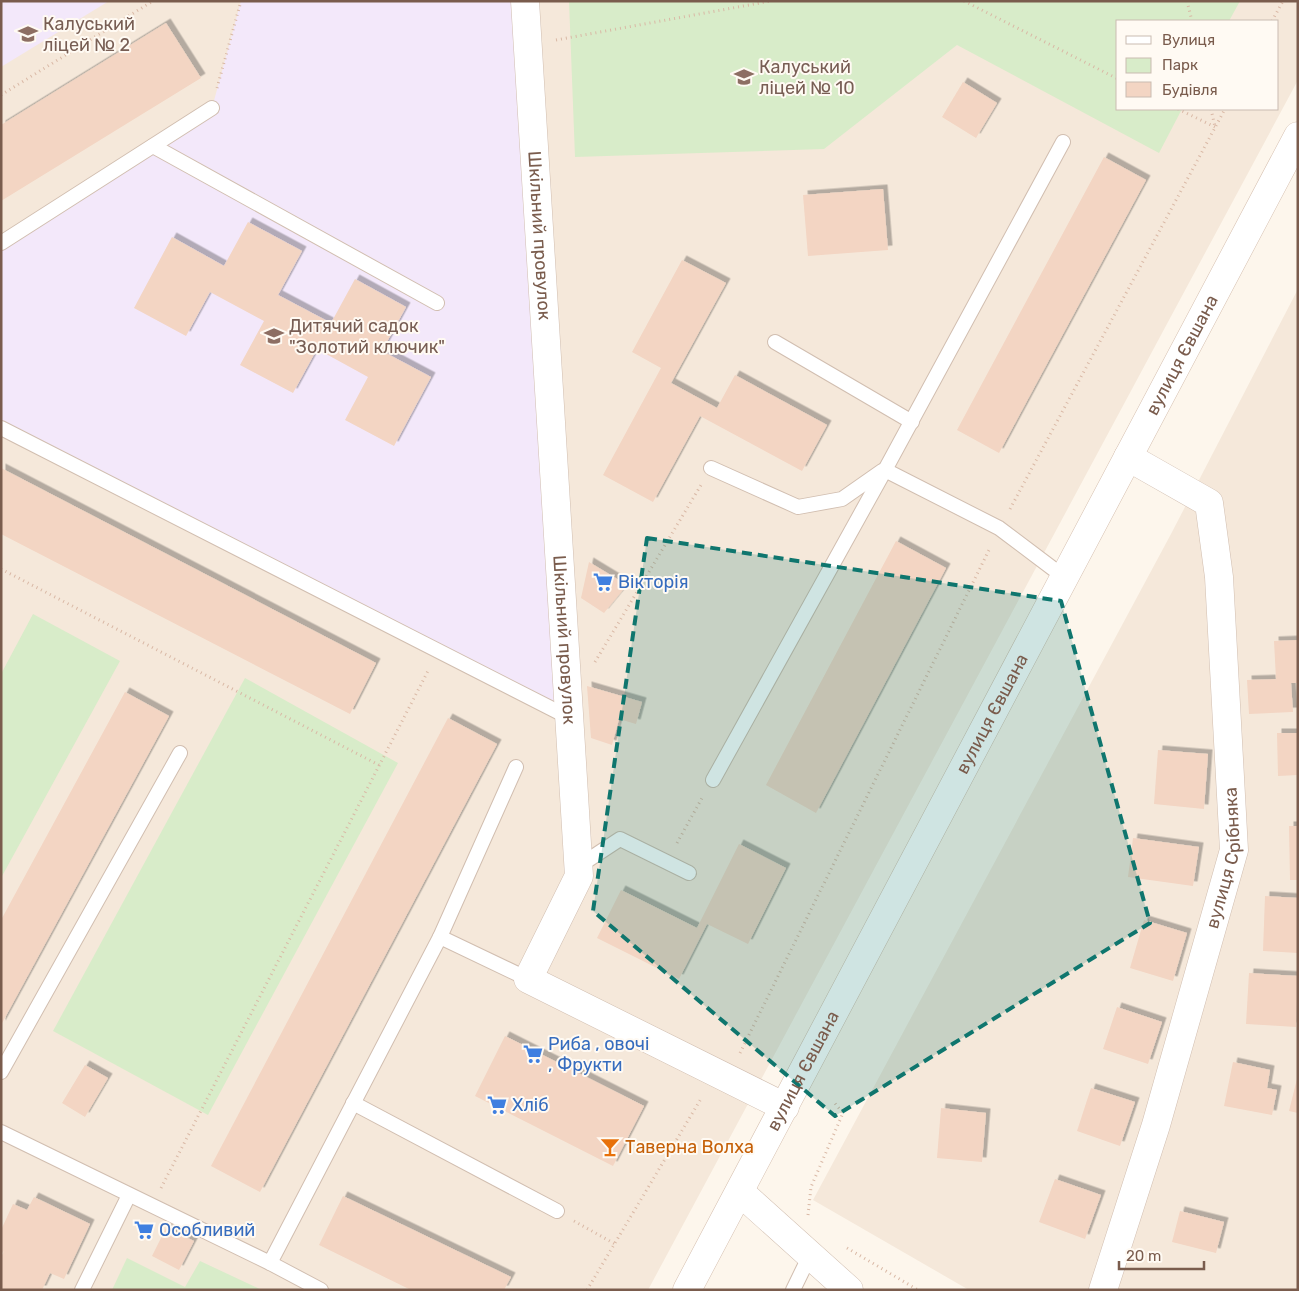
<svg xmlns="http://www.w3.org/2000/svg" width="1299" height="1291" viewBox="0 0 1299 1291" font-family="Rubik,sans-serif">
<defs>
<filter id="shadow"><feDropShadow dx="4.5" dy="-4.5" stdDeviation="0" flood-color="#0004"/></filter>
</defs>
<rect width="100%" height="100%" fill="#fdf6ec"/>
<g fill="#f5e8da" fill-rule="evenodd">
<path d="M1,1H1298V80L648,1290H1ZM1118,21H1278V109H1118Z"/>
<path d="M1298,289V1290H969L813,1200L1171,534Z"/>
</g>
<g fill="#f3e8fa">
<path d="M1,1H109L1,67Z"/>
<path d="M241,1H525L570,718L1,426V246L212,108Z"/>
</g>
<g fill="#d8ecc9">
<path d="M569,1H1240L1229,21H1118V109H1182L1159,153L957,45L824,149L575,157Z"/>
<path d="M33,614L120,661L1,878V674Z"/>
<path d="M245,678L398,763L208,1115L53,1031Z"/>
<path d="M127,1258L185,1287L200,1261L262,1290H112Z"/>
</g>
<g fill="#f3d5c3" filter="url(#shadow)">
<path d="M166,23L201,78L1,201V125Z"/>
<path d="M963,82L997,103L976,138L942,117Z"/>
<path d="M1104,157L1146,180L999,453L957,430Z"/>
<path d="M883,189L888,250L808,256L803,195Z"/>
<path d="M248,222L302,251L278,295L331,323L355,279L406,307L382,351L431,377L394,446L345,420L368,377L317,349L293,393L240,365L264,321L210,292L186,336L134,308L172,237L224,266Z"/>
<path d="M682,260L726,283L671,383L717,408L735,375L827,425L802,471L700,416L653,502L603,475L661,368L632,352Z"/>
<path d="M1,468L376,663L350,714L1,534Z"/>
<path d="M896,541L946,568L816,813L766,785Z"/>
<path d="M589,562L627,585L604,613L581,598Z"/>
<path d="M1298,640V683H1291L1293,712L1249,714L1247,680L1276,679L1274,641Z"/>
<path d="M587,686L642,702L636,724L619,719L612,745L591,738Z"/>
<path d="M125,692L169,716L1,1025V920Z"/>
<path d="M448,718L497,744L260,1192L211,1166Z"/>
<path d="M1277,733H1298V775L1278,776Z"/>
<path d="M1158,750L1208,754L1204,809L1154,804Z"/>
<path d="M1289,826H1298V880H1290Z"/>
<path d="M1133,838L1199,847L1193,886L1128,877Z"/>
<path d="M739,844L786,868L748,944L707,924L679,979L597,938L621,890L697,928Z"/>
<path d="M1265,896L1298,898V953L1263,951Z"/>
<path d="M1144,920L1187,933L1173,981L1130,968Z"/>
<path d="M1249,973L1298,976L1296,1027L1246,1024Z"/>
<path d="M1117,1007L1162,1022L1148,1064L1103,1049Z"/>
<path d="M505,1036L644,1106L613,1166L475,1096Z"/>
<path d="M1233,1062L1270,1070L1267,1088L1277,1090L1272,1115L1224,1106Z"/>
<path d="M85,1065L108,1078L85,1117L62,1103Z"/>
<path d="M1297,1079H1298V1113L1289,1111Z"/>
<path d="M1091,1088L1135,1102L1120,1146L1077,1131Z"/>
<path d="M941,1108L986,1113L982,1162L937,1158Z"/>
<path d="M1055,1179L1101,1195L1085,1239L1039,1222Z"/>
<path d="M343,1196L511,1277L504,1290H411L319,1245Z"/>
<path d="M34,1197L90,1224L64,1279L50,1273L42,1290H1V1257L4,1251L1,1254V1230L13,1204L27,1210Z"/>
<path d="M1180,1211L1224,1222L1216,1253L1172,1242Z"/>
<path d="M166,1228L194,1241L179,1270L152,1256Z"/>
</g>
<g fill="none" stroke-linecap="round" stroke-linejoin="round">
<defs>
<g id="service">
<path d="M1063,142L885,470L999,528L1064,577"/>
<path d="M153,146L437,303"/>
<path d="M1,243L212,108"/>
<path d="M775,342L912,422"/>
<path d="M1,428L570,718"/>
<path d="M711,468L798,507L842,499L882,471"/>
<path d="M713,780L885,470"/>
<path d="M579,866L620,839L689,873"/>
<path d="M440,937L516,767"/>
<path d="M1,1072L180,753"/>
<path d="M353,1103L557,1211"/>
<path d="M1,1132L270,1263L440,937L528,979"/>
<path d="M270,1263L321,1290"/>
<path d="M82,1290L129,1195"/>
<path d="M793,1290L811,1253"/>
</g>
<g id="minor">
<path id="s1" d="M525,1L579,876L528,979L785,1107"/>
<path d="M740,1192L849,1290"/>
<path id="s2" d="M1103,1290L1156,1125L1234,850L1219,577L1209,503L1128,457"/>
</g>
<g id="secondary">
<path id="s3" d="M687,1290L1298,136"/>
</g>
</defs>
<use href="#service" stroke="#d1beb0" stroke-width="16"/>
<use href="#minor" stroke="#d1beb0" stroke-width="29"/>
<use href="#secondary" stroke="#d6c0b0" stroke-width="29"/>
<g stroke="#d9b8a5" stroke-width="3" stroke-dasharray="1 4" stroke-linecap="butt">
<path d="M964,1L1118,79"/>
<path d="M1187,1L1192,21"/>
<path d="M1272,21L1283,1"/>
<path d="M556,40L771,1"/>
<path d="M217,88L241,1"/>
<path d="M1,95L153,1"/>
<path d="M1178,109L1215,127"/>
<path d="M1211,109L1215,127"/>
<path d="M1010,509L1225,109"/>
<path d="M1,569L379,765"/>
<path d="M595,662L701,485"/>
<path d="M677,843L702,798"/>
<path d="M740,1053L990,548"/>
<path d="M161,1188L429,669"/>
<path d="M808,1215L811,1187L843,1113L833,1101"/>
<path d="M574,1221L615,1244"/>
<path d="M847,1248L918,1290"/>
<path d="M587,1290L702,1097"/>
</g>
<use href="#service" stroke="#fff" stroke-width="14"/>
<use href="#minor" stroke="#fff" stroke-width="28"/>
<use href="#secondary" stroke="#fff" stroke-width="28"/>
</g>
<path fill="#0f766e" fill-opacity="0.2" stroke="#0f766e" stroke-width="4" stroke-dasharray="10 6" stroke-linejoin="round" d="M647,538L1061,601L1150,923L835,1116L593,911Z"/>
<defs>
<symbol id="school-bare" viewBox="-9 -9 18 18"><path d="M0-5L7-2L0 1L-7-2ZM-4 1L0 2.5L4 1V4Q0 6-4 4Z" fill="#8d6e63" stroke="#fffaf3" stroke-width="2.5" paint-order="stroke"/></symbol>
<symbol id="supermarket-bare" viewBox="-9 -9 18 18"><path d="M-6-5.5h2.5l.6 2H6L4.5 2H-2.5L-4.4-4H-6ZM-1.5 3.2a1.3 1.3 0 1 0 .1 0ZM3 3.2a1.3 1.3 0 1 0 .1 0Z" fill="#3f7fe0" stroke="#fffaf3" stroke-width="2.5" paint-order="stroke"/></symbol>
<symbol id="bar-bare" viewBox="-9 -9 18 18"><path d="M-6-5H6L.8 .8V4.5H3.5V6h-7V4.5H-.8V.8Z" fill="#e8710a" stroke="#fffaf3" stroke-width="2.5" paint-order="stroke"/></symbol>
</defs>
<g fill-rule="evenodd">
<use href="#school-bare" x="14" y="20" width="28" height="28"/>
<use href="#school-bare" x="730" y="63" width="28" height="28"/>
<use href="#school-bare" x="260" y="322" width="28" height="28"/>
<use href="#supermarket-bare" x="589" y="568" width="28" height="28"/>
<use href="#supermarket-bare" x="519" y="1040" width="28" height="28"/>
<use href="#supermarket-bare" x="483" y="1091" width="28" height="28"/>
<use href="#bar-bare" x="596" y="1133" width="28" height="28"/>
<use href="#supermarket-bare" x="130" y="1216" width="28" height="28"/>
</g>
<g text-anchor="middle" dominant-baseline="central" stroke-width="4" stroke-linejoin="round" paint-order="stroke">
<g font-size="18" fill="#785e54" stroke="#fffaf3" text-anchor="start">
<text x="43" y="24">Калуський<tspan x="43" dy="21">ліцей № 2</tspan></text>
<text x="759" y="67">Калуський<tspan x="759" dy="21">ліцей № 10</tspan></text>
<text x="289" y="326">Дитячий садок<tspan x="289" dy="21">"Золотий ключик"</tspan></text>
</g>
<g font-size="18" fill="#7a5c4d" stroke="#fffaf3">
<text stroke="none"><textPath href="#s1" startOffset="235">Шкільний провулок</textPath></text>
<text stroke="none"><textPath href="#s3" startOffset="1058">вулиця Євшана</textPath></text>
<text stroke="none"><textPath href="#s1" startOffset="640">Шкільний провулок</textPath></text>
<text stroke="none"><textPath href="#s3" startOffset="652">вулиця Євшана</textPath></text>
<text stroke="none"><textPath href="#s2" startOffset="450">вулиця Срібняка</textPath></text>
<text stroke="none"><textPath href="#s3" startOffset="248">вулиця Євшана</textPath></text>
</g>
<g font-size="18" fill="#366cbe" stroke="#fffaf3" text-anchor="start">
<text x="618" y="582">Вікторія</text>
<text x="548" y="1044">Риба , овочі<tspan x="548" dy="21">, Фрукти</tspan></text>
<text x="512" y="1105">Хліб</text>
<text x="159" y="1230">Особливий</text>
</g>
<g font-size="18" fill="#c56008" stroke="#fffaf3" text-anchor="start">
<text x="625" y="1147">Таверна Волха</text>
</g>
</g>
<rect width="1299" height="1291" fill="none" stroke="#7a5c4d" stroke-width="5"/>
<rect x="1116" y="20" width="162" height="90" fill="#fffaf3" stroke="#cabbb1"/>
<rect x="1126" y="36" width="25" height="8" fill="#ffffff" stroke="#cabbb1"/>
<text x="1162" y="45" font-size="15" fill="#7a5c4d">Вулиця</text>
<rect x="1126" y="58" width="25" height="15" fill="#d8ecc9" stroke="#cabbb1"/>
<text x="1162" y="70" font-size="15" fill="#7a5c4d">Парк</text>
<rect x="1126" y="82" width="25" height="15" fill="#f3d5c3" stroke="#cabbb1"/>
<text x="1162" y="95" font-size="15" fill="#7a5c4d">Будівля</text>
<path d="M1119 1261v8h85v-8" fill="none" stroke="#7a5c4d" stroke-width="2.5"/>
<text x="1126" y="1261" font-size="15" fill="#7a5c4d" stroke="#fffaf3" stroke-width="4" paint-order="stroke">20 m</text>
</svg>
